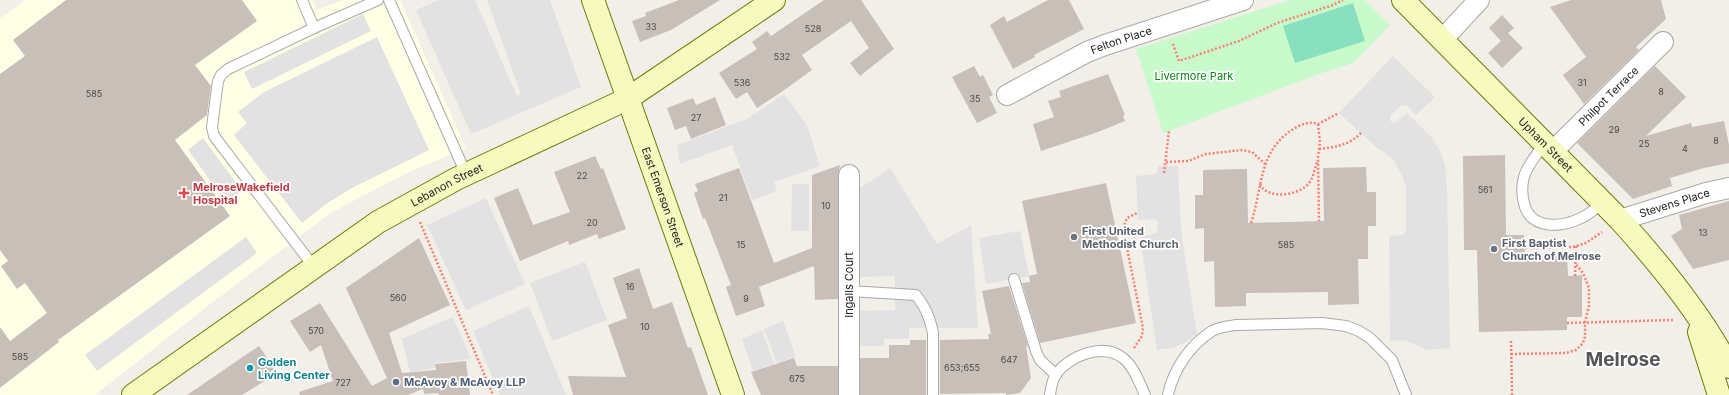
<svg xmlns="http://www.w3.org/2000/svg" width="1729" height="395" viewBox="0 0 1729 395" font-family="Inter,sans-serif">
<rect width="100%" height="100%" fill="#f2efe9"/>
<path fill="#ffffe5" d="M26,0H312L317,10L343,0H400L466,148L405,174L332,212L209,305L95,395H0V18Z"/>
<path fill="#c8facc" d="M1290,0H1365L1390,25L1353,63L1319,74L1163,133L1136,49Z"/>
<path fill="#88e0be" d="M1353,3L1365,41L1295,63L1283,26Z"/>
<g fill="#e2e2e2">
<path d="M439,0H475L517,96L521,94L487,0H550L581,87L471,134L416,10Z"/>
<path d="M363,14L371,31L252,89L244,72Z"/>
<path d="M377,37L429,150L352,188L326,204L302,223L234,135L247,123L238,112L264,92Z"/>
<path d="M1393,56L1435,97L1416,115L1407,106L1402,105L1390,116V119L1392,123H1395L1407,113L1432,138L1440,151L1445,165L1447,188L1450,348L1427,350L1405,340L1390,341L1389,236L1403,235L1406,230V187L1402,175L1392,158L1375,146L1339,113Z"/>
<path d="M784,94L807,125L820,166L774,182L777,191L752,200L732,145L680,164L677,145L747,119Z"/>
<path d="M203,138L242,191L226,202L188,150Z"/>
<path d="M1158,166H1178L1181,230L1197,335L1176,347L1157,350L1140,237L1157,233L1158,222L1154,219L1138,220L1136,176L1156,174L1158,172Z"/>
<path d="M890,168L937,244L971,225L978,328H909V339H884V346H860V311L895,310V276L860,277L859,189Z"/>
<path d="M792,184H809V231H791Z"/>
<path d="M486,198L525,284L466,310L427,225Z"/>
<path d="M1020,231L1029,276L986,284L979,238Z"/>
<path d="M246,237L257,253L97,371L85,355Z"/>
<path d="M585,262L607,320L552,341L530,283Z"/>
<path d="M529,306L549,354L566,395H500L473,331Z"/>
<path d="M453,317L471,359L434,363L435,368L410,372L402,339Z"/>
<path d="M783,321L796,357L777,363L764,329Z"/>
<path d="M762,330L774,364L753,371L742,339Z"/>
</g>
<g fill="#c7bfb8">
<path d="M66,0H242L257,21L195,65L211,86L207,115L175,140L230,216L58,340L59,342L0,388V327L10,341L47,313L25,283L17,289L1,266L8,261L0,250V74L25,56L13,40Z"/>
<path d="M679,0H720L671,30L640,42L632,21L646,16L645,13Z"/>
<path d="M824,0H861L894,49L860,76L850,63L869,48L851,21L802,55L812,70L780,93L757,108L747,92L736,99L719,73L757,49L752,42L767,31L771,36Z"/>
<path d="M1048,0H1069L1084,29L1034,55L1035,57L1013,69L990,25L1004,16L1007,22Z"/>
<path d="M1571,0H1661L1666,19L1636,47L1639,50L1584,104L1563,75L1586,57L1550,7Z"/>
<path d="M1502,15L1514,28L1508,33L1523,48L1502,68L1488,53L1501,41L1489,28Z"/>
<path d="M974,66L980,77L983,75L993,95L989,97L997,113L977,123L952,77Z"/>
<path d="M1655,66L1686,97L1646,136L1691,123L1692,127L1724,121L1729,145V163L1704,168L1670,178L1672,186L1633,199L1577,143Z"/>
<path d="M1108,74L1125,115L1123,116L1125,121L1098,132L1041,151L1033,124L1054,117L1048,101L1061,97L1059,91Z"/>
<path d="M715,97L726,125L691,139L686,126L675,130L667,108L693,98L696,105Z"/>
<path d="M1505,155L1506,235H1524L1525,257L1567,256L1568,276L1582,275V317H1567V330L1479,332L1477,250H1464L1463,156Z"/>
<path d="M595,156L601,169L603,168L626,229L599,239L597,234L569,245L568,241L520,261L494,198L518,188L533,225L570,212L554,172Z"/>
<path d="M840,165L838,175V299L815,300L814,266L759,287L765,306L736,316L726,287L731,285L705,218L703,219L694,193L698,191L695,184L739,168L774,263L812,248V175Z"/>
<path d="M1366,167L1367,192H1376V226H1368V259H1358L1359,304L1328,305V292L1246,293V306L1215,307L1214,261L1204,262V228L1195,229V195H1203V170L1247,169L1248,223L1324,221L1323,168Z"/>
<path d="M1106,183L1136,323L1040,343L1022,283L1030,282L1029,276L1037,274L1022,201Z"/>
<path d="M1729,201V260L1693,269L1671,236L1682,229L1679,215Z"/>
<path d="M419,238L450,305L389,333L402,373L436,370L435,364L466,361L470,395H439L438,393L424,394L423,389L408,395H300L299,392L333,381L321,345L310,352L290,321L320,303L372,386L387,378L346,288Z"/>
<path d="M639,268L653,309L672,302L688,348L691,347L708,395H573L568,376L626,377L608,325L627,318L613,278Z"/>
<path d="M1009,286L1028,346H1026L1031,378L1020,393L1006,395V393L940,394V340L989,339L988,334H991L982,291Z"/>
<path d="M910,340H926V395H860V358H889V345H910Z"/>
<path d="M259,346L270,362L276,374L242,395H187Z"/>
<path d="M794,358L797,366H838V395H761L751,372Z"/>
</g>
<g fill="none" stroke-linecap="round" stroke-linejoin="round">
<defs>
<g id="lane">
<path d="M302,0L314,28"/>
<path d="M389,0L466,174"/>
<path d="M1545,143C1538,153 1527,165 1524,177C1521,187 1522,197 1525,207C1533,230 1563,227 1581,218C1589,215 1596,208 1603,202"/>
<path d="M314,267L214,136L212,127L218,81L221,75L228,69L314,28L378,0"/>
<path d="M1014,279L1036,351L1040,360L1056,375"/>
<path d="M849,291L916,295C925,307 930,317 933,333V395"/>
<path d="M1050,395C1051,388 1052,380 1056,374C1070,356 1102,342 1123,358C1134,367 1139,382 1145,395"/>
<path d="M1168,395C1173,370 1190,345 1212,331C1219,327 1228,326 1236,325L1322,323L1346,326L1359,331L1370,338L1392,360L1406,395"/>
</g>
<g id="street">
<path d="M1443,39L1479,0"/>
<path id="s1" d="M1007,95L1087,52L1105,45L1243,0"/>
<path id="s2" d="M1553,151L1663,42"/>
<path id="s3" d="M1620,220L1706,193L1729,188"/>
<path d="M849,395V175"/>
</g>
<g id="secondary">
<path id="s4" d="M593,0L733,395"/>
<path id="s5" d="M1403,0L1620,220C1661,265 1700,313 1729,367"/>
<path d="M1699,332L1719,395"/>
<path id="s6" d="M133,395L378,222L456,179L627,99L774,0"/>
</g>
</defs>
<use href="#lane" stroke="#a9a9a9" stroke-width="12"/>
<use href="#street" stroke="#a9a9a9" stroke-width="22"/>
<use href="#secondary" stroke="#707d05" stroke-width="24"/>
<g stroke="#fa8072" stroke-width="2.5" stroke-dasharray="2 2" stroke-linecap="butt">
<path d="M1173,44L1179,61L1239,41L1277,23L1333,5L1343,0"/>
<path d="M1318,124L1320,142L1318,157L1319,221"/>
<path d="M1319,149C1336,147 1349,145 1361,133"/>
<path d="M1166,162L1188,161L1206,154L1242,150L1252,152L1265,164"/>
<path d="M1164,173L1169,131"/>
<path d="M1260,184C1267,199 1293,196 1305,187C1313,181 1314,171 1317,162"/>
<path d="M420,222L493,395"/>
<path d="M1251,223C1263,187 1258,150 1295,128C1302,124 1310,121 1318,124L1339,113"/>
<path d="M1525,248L1573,247L1586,243L1602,232"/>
<path d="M1575,276L1576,246"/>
<path d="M1567,323L1673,320"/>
<path d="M1511,341L1512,395"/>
<path d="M1134,348L1142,336L1143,328L1123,228L1127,218L1137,213"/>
<path d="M1511,354L1566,353L1576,350L1583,343L1585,337V322L1589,306V288L1583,273L1575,263"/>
</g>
<use href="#lane" stroke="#fff" stroke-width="10"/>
<use href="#street" stroke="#fff" stroke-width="20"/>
<use href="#secondary" stroke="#f7fabf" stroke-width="22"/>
</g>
<path fill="#e0444e" stroke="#fff" stroke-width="1.5" d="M182 187h4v4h4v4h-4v4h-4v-4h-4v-4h4z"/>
<g fill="#6b7280" stroke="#fff" stroke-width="1.5">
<circle cx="1074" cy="237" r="4"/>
<circle cx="1494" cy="249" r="4"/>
</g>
<circle fill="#0f9aa8" stroke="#fff" stroke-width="1.5" cx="250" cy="368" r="4"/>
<circle fill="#5c6f8a" stroke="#fff" stroke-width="1.5" cx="396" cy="382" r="4"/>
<g text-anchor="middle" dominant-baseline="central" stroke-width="3.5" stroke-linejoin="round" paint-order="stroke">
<g font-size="9" fill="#4b4948">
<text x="651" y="26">33</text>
<text x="813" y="28">528</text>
<text x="782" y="56">532</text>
<text x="742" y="82">536</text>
<text x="1582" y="82">31</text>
<text x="1661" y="91">8</text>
<text x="94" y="93">585</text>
<text x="975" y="98">35</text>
<text x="696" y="117">27</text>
<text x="1614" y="129">29</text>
<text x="1716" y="140">8</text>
<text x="1644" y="143">25</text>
<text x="1685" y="148">4</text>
<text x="582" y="175">22</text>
<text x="1485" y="189">561</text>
<text x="723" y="197">21</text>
<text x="826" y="205">10</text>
<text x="592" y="222">20</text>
<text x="1703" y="232">13</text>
<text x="741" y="244">15</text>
<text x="1286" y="244">585</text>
<text x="630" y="286">16</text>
<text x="398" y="297">560</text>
<text x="746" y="298">9</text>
<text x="645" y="326">10</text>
<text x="316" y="330">570</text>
<text x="20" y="356">585</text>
<text x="1009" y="359">647</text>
<text x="962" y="367">653;655</text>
<text x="797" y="378">675</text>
<text x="343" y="382">727</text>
</g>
<g font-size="11" fill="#222" stroke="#fff">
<text stroke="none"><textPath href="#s1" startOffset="127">Felton Place</textPath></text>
<text stroke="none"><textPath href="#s2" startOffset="78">Philpot Terrace</textPath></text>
<text stroke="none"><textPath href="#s5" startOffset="203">Upham Street</textPath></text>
<text stroke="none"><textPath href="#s6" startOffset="378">Lebanon Street</textPath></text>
<text stroke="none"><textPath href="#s4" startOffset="209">East Emerson Street</textPath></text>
<text stroke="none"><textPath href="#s3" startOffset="57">Stevens Place</textPath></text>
<text transform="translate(849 285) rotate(-90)">Ingalls Court</text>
</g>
<g font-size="11" fill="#0c8416" stroke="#fff">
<text x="1194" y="76">Livermore Park</text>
</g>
<g font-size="11" font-weight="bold" fill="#be3a42" stroke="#fff" text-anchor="start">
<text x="193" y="187">MelroseWakefield<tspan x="193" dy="13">Hospital</tspan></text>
</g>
<g font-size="11" font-weight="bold" fill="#5b616d" stroke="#fff" text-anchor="start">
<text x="1082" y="231">First United<tspan x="1082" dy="13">Methodist Church</tspan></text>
<text x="1502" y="243">First Baptist<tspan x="1502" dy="13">Church of Melrose</tspan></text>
</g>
<g font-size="11" font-weight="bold" fill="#0d838f" stroke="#fff" text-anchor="start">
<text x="258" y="362">Golden<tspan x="258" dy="13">Living Center</tspan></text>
</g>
<g font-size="11" font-weight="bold" fill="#4e5e75" stroke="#fff" text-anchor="start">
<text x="404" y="382">McAvoy &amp; McAvoy LLP</text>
</g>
<g font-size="19" font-weight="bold" fill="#555" stroke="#fff">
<text x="1623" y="359">Melrose</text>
</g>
</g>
</svg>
